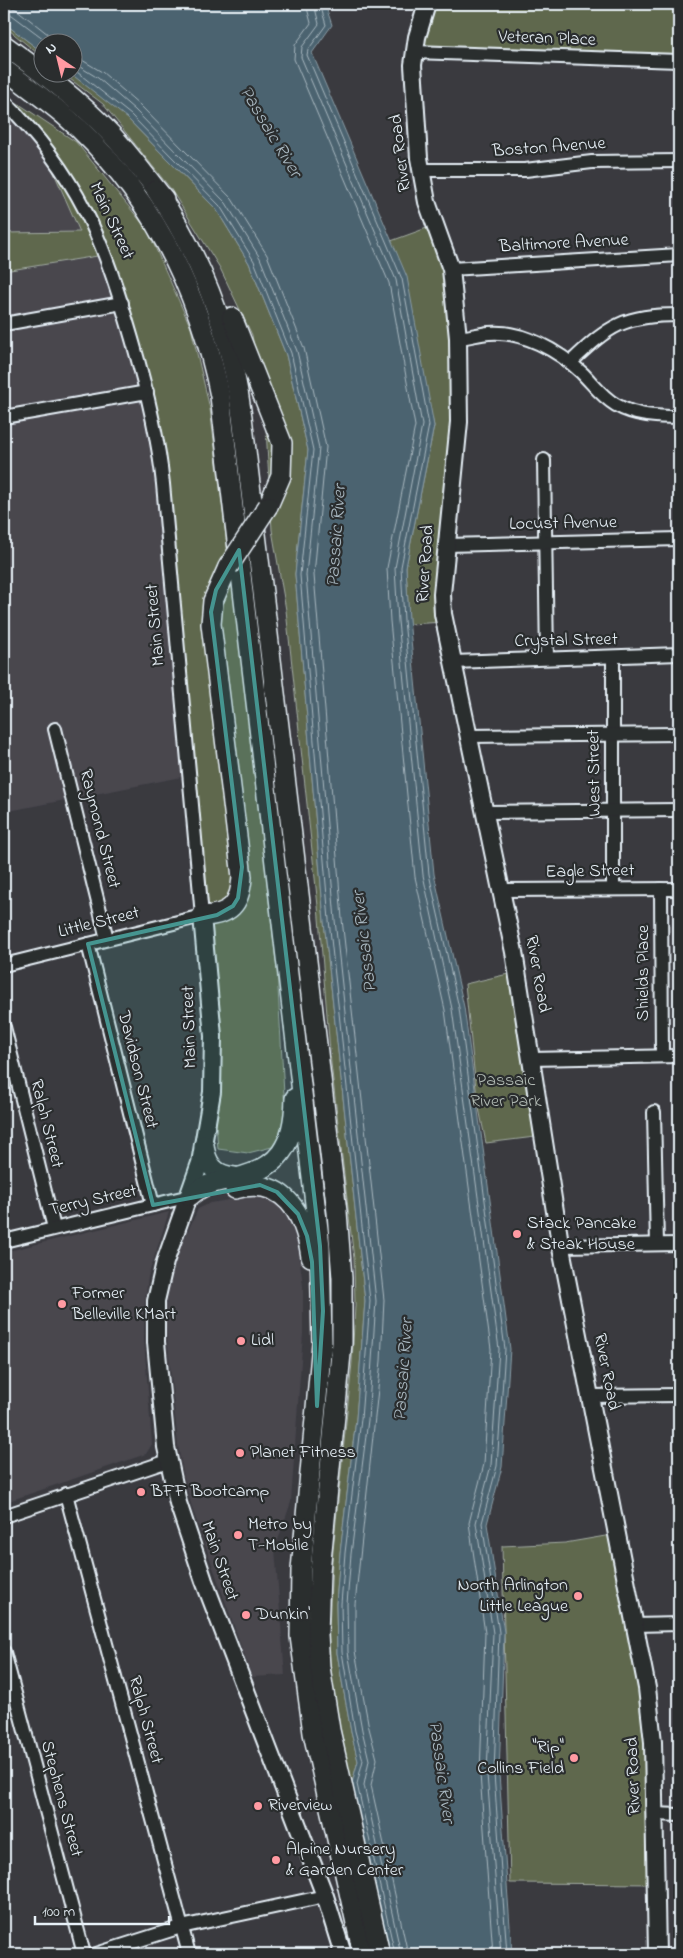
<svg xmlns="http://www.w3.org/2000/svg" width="683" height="1958" viewBox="0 0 683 1958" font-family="'Indie Flower',sans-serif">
<rect width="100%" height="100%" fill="#3a3a3f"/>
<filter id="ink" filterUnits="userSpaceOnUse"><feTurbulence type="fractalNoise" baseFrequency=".02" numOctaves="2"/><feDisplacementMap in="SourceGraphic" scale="10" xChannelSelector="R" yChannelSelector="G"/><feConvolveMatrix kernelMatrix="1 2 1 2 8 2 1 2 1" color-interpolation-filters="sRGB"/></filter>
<g filter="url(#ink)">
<g fill="#48464e">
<path d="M4,93L7,96L4,99L47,157L80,232L4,233Z"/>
<path d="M111,254L163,442L192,775L4,812V271Z"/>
<path d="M254,1196L272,1199L285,1210L292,1223L298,1245L303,1286V1334L291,1502L275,1549L285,1675L252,1677L192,1508L184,1478L178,1446L165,1318L167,1292L176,1257L198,1209L210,1203Z"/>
<path d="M169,1212L148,1277L145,1303L144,1338L152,1444L146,1454L6,1502L4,1491V1252Z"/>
</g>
<g fill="#5e674e" stroke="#a3aca3">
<path d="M500,4H679V55L424,46L436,5L499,6Z"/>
<path d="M4,23L42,52V57L4,26Z"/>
<path d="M62,73H70L91,87L127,118L216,209L249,263L286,355L308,450L295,574L324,921L365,1301L356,1419L340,1553L336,1604L337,1653L351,1732L358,1761L352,1783L344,1758L328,1652L332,1561L352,1363L355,1305L354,1259L331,1063L318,906L286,610L272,530L265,412L252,335L220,268L170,188L103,104Z"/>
<path d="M7,96L76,142L147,229L191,328L210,409L246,696L277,971L286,1129L284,1127L272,1147L248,1153L218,1149L163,442L110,254L4,271V233L80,232L47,157L4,99Z"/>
<path d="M435,225L458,339L445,622L409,624L406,567L434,426L391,241Z"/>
<path d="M517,972L543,1136L486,1143L477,1098L465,984Z"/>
<path d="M617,1534L647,1688L656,1884L510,1883L502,1546L565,1543Z"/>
</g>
<path fill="#4b636f" stroke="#8a9ca6" d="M4,4H325L332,25L312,53L407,277L434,426L406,567L409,619L434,874L464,1007L510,1349L502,1467L487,1524L504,1632L499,1774L512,1954H390L352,1783L358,1761L351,1732L337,1653L336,1604L340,1553L356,1419L365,1301L324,921L295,574L308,450L286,355L249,263L216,209L127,118L70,73L72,72V42H42V52L4,23Z"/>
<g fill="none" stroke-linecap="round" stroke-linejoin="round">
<g stroke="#a9b8c1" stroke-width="1">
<path d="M306,4L311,23L295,45L294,59L389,283L415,426L387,568L390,621L415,877L445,1010L491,1349L484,1464L469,1523L485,1633L480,1774L493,1954"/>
<path d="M314,4L319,24L302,47L301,57L396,280L422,425L395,568L398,621L423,875L452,1009L499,1349L491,1465L476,1523L493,1633L487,1774L501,1954"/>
<path d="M320,4L326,25L308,50L307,55L402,279L429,425L401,567L404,620L429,874L459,1008L505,1349L497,1466L482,1523L499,1632L494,1774L507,1954"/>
<path d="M4,6L16,9L58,42"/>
<path d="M4,13L12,15L48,42"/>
<path d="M72,54L102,72L140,105L232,199L267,255L304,348L326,447L314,575L342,919L384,1300L381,1361L355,1604V1651L369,1728L377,1759L371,1785L408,1954"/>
<path d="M72,62L98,78L135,110L226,203L260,258L297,351L319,448L306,575L335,920L376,1301L368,1420L351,1554L347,1604L348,1652L362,1730L369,1760L364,1785L401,1954"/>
<path d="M72,68L131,115L220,206L254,261L291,353L313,450L300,575L329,920L370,1301L361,1419L345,1553L341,1604L342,1652L355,1731L363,1760L357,1784L395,1954"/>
</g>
<defs>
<g id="minor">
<path d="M414,52L679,61"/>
<path d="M4,101C79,176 103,239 132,339C146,387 158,434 163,484L202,916L4,965"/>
<path d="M422,170H525L592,162L679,161"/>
<path d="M451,269L679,255"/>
<path d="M4,324L122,303"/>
<path d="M458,338C468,337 479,334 489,333C522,330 559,351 582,373C593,384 602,397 616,405C635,416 658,417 679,417"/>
<path d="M571,362C610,325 624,315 679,315"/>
<path d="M4,417L147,392"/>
<path d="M544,460L547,658"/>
<path d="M447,545L679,539"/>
<path d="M613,658V888"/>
<path d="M453,662L679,654"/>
<path d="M55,729L107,939"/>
<path d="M467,736L679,734"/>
<path d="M484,812L679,810"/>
<path d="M661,889L662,1056"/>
<path d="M501,890L679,889"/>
<path d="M88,944L153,1205"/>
<path d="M4,1027L54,1228"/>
<path d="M531,1059L679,1056"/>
<path d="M654,1112L657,1244"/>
<path d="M4,1241L190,1196"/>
<path d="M561,1246L679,1244"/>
<path d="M590,1396L679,1395"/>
<path d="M66,1494L189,1954"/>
<path d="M4,1516L168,1461"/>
<path d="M635,1625L679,1624"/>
<path d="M4,1652L84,1954"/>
<path d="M655,1814L679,1815"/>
<path d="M96,1954L181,1927L325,1896"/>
</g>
<g id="major">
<path d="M427,4L417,37L413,65L419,158L427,202L451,269L458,338L459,422L442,594L443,614L514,952L560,1243L647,1688L653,1742L657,1954"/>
<path d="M202,916L213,1036L212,1092L200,1163L165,1262L156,1301V1342L166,1447L178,1503L204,1581L325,1896L343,1954"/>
</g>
<g id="highway">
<path d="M4,45C41,72 78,99 110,133C130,154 146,177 164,199"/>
<path d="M4,69C24,84 45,99 64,115C148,188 199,288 220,396L320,1246L322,1343L301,1570L300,1636L313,1733L363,1954"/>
<path d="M156,190C203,260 231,334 242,417L337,1212L342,1278V1343L320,1571L318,1635L320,1667L330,1730L380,1954"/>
<path d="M232,317L282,443L281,476L268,506"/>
<path d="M202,916C230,915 240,905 242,877L211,624L213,601L228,567"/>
<path d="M204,1145C206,1164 215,1176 235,1177"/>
<path d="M235,1189C284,1175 305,1215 311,1257"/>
<path d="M190,1196C202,1185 216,1182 232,1179C279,1169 294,1147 295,1098"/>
</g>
</defs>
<use href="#minor" stroke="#e8f1f8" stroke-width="16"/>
<use href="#major" stroke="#e8f1f8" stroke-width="20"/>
<use href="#highway" stroke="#e8f1f8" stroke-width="22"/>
<use href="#minor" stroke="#2a2d2e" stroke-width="12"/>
<use href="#major" stroke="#2a2d2e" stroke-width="16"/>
<use href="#highway" stroke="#2a2d2e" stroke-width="19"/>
<defs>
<path id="highway-bridge" d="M228,567L268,506"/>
</defs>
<use href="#highway-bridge" stroke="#e8f1f8" stroke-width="22" stroke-linecap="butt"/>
<use href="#highway-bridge" stroke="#2a2d2e" stroke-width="19"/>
</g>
</g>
<path fill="#459590" fill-opacity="0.2" stroke="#459590" stroke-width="4" stroke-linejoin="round" d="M239,550L320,1246L323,1311L317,1406L312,1262L307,1236L298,1214L277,1192L260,1185L153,1205L88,944L217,915L233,906L238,898L242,867L211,612L216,590Z"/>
<g fill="#ff9aa2" stroke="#2a2d2e" stroke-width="2">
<circle cx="517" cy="1234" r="5"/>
<circle cx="62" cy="1304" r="5"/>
<circle cx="241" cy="1341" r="5"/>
<circle cx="240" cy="1453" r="5"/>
<circle cx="141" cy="1492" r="5"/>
<circle cx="238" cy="1535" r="5"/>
<circle cx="578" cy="1596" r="5"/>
<circle cx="246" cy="1615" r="5"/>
<circle cx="574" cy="1758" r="5"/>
<circle cx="258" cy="1806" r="5"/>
<circle cx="276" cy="1860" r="5"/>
</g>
<g text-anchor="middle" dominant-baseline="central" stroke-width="4.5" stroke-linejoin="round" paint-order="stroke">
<g font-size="18" fill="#e8f1f8" stroke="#2a2d2e">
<text transform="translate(547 39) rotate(2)">Veteran Place</text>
<text transform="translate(549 148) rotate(-4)">Boston Avenue</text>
<text transform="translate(401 153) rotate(-97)">River Road</text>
<text transform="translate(111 221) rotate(65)">Main Street</text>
<text transform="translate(564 244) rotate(-3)">Baltimore Avenue</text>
<text transform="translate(563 524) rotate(-1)">Locust Avenue</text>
<text transform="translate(426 564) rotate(-86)">River Road</text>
<text transform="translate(156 625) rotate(-95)">Main Street</text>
<text transform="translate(566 641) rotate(-1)">Crystal Street</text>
<text transform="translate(595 773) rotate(-91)">West Street</text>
<text transform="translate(99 829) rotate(76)">Raymond Street</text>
<text transform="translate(590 872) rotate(-1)">Eagle Street</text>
<text transform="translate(99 923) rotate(-14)">Little Street</text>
<text transform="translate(644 973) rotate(-90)">Shields Place</text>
<text transform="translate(537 974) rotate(80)">River Road</text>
<text transform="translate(190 1027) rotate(-92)">Main Street</text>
<text transform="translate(137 1070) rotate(76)">Davidson Street</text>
<text transform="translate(46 1124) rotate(76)">Ralph Street</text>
<text transform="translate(93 1201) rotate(-13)">Terry Street</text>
<text transform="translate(606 1372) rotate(79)">River Road</text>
<text transform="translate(219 1561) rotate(71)">Main Street</text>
<text transform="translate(145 1720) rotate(75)">Ralph Street</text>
<text transform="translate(634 1776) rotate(-92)">River Road</text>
<text transform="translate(61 1799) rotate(75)">Stephens Street</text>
</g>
<g font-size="18" fill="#b1bab4" stroke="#2a2d2e">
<text x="506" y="1081">Passaic<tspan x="506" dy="21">River Park</tspan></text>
</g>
<g font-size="18" fill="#e8f1f8" stroke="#2a2d2e" text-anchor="start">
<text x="527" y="1224">Stack Pancake<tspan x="527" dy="21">&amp; Steak House</tspan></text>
<text x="72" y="1294">Former<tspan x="72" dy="21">Belleville KMart</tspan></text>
<text x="251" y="1341">Lidl</text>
<text x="250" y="1453">Planet Fitness</text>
<text x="151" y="1492">BFF Bootcamp</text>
<text x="248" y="1525">Metro by<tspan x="248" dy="21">T-Mobile</tspan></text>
<text x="568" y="1586" text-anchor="end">North Arlington<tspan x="568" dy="21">Little League</tspan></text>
<text x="256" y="1615">Dunkin'</text>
<text x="564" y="1748" text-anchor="end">"Rip"<tspan x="564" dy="21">Collins Field</tspan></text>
<text x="268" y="1806">Riverview</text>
<text x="286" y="1850">Alpine Nursery<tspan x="286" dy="21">&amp; Garden Center</tspan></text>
</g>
<g font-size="19" font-style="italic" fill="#a9b8c1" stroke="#2a2d2e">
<text transform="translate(270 132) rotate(59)">Passaic River</text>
<text transform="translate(337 536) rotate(-86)">Passaic River</text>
<text transform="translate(365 942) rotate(-97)">Passaic River</text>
<text transform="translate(404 1370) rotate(-86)">Passaic River</text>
<text transform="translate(441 1772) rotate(82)">Passaic River</text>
</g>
</g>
<rect width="683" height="1958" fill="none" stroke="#2a2d2e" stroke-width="20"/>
<rect x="10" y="10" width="663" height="1938" fill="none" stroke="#e8f1f8" stroke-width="2" filter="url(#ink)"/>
<g transform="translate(58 58) rotate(325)"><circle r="24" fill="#2a2d2e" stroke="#767b7f"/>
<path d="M0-4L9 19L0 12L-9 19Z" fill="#ff9aa2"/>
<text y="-8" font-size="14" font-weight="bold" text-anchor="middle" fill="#e8f1f8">N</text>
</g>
<path d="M35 1916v8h134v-8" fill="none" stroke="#e8f1f8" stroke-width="2.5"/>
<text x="42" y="1916" font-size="15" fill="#e8f1f8" stroke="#2a2d2e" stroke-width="4" paint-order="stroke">100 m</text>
</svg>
